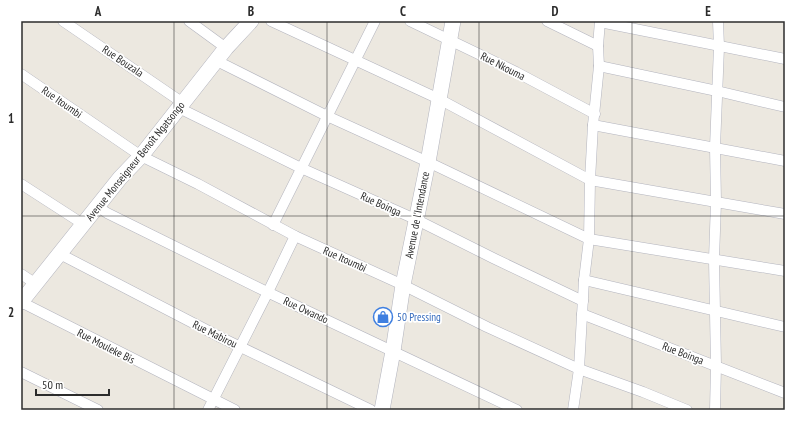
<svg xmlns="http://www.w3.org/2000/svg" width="806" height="431" viewBox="0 0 806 431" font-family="'PT Sans Narrow',sans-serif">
<rect width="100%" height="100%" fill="#ece8e0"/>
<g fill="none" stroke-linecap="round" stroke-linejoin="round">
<defs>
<g id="street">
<path d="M63,21L183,103"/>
<path d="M189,21L226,48"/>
<path d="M271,21L439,99L590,180L785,214"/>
<path d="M410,21L516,72L595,114"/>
<path d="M547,21L598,46"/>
<path d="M600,22L785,59"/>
<path d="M217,61L327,116L428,162L589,239L785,271"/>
<path d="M599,66L717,91L785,107"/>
<path d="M21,74L141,156L198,184L295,236L403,285L487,327L579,369L643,392L687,410"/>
<path d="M179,108L301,168L415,219L493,258L583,301"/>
<path d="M593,125L785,161"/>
<path d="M21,184L83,224"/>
<path d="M97,206L107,213L265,291L517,410"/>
<path d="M273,225L375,21"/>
<path d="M60,254L222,338L371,410"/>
<path d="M21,274L36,284"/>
<path d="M584,280L785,327"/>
<path d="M21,302L235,410"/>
<path d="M582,314L785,393"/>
<path d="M21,372L98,410"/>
<path d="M208,410L268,292L295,236"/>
<path d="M573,410L579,369L584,280L589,239L590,180L593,125L599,66L598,46L600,21"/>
<path d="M715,410L716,366L714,259L716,202L715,147L719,47L718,21"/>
</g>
<g id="secondary">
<path d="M21,302L120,178L141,156L226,48L251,21"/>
<path d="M382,410L393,351L403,285L428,162L453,21"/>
</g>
</defs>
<use href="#street" stroke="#b3b4be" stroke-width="11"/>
<use href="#secondary" stroke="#b3b4be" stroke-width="16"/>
<use href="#street" stroke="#fff" stroke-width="10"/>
<use href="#secondary" stroke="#fff" stroke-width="15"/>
</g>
<path fill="none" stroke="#2c2c2c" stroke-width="1" stroke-opacity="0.55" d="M174,21V410M327,21V410M479,21V410M632,21V410M21,216H785"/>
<defs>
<symbol id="shop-ring" viewBox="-11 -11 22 22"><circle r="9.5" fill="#fff" stroke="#3f7fe0" stroke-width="1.5"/><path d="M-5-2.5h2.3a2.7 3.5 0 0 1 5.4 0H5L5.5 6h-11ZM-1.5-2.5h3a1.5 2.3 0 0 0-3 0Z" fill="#3f7fe0"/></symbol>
</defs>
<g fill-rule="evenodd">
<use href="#shop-ring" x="372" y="306" width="22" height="22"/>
</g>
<g text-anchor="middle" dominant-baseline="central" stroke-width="3.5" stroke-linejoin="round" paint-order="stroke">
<g font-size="11" fill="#2c2c2c" stroke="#fff">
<text transform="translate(123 61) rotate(34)">Rue Bouzala</text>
<text transform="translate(503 66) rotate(27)">Rue Nkouma</text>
<text transform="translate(62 102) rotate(35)">Rue Itoumbi</text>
<text transform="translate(135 161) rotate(-51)">Avenue Monseigneur Benoît Ngatsongo</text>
<text transform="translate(381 204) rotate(24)">Rue Boinga</text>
<text transform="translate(417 215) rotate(-79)">Avenue de l'Intendance</text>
<text transform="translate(345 259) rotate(24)">Rue Itoumbi</text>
<text transform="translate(306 310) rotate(25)">Rue Owando</text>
<text transform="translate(215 334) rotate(26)">Rue Mabirou</text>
<text transform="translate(106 346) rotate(27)">Rue Mouleke Bis</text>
<text transform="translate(683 353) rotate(21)">Rue Boinga</text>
</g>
<g font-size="11" fill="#366cbe" stroke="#fff" text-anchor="start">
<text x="397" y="317">50 Pressing</text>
</g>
</g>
<rect width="806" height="431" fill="none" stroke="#ffffff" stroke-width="44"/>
<path d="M36 389v6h73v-6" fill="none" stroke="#2c2c2c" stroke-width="2"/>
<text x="42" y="389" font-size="12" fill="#2c2c2c" stroke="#ffffff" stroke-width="3" paint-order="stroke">50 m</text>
<rect x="22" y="22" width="762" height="387" fill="none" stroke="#2c2c2c" stroke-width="1.5"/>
<g font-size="13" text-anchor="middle" font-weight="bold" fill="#2c2c2c">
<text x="98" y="16">A</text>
<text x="251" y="16">B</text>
<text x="403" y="16">C</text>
<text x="555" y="16">D</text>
<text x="708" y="16">E</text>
<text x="11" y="123">1</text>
<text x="11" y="317">2</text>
</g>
</svg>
